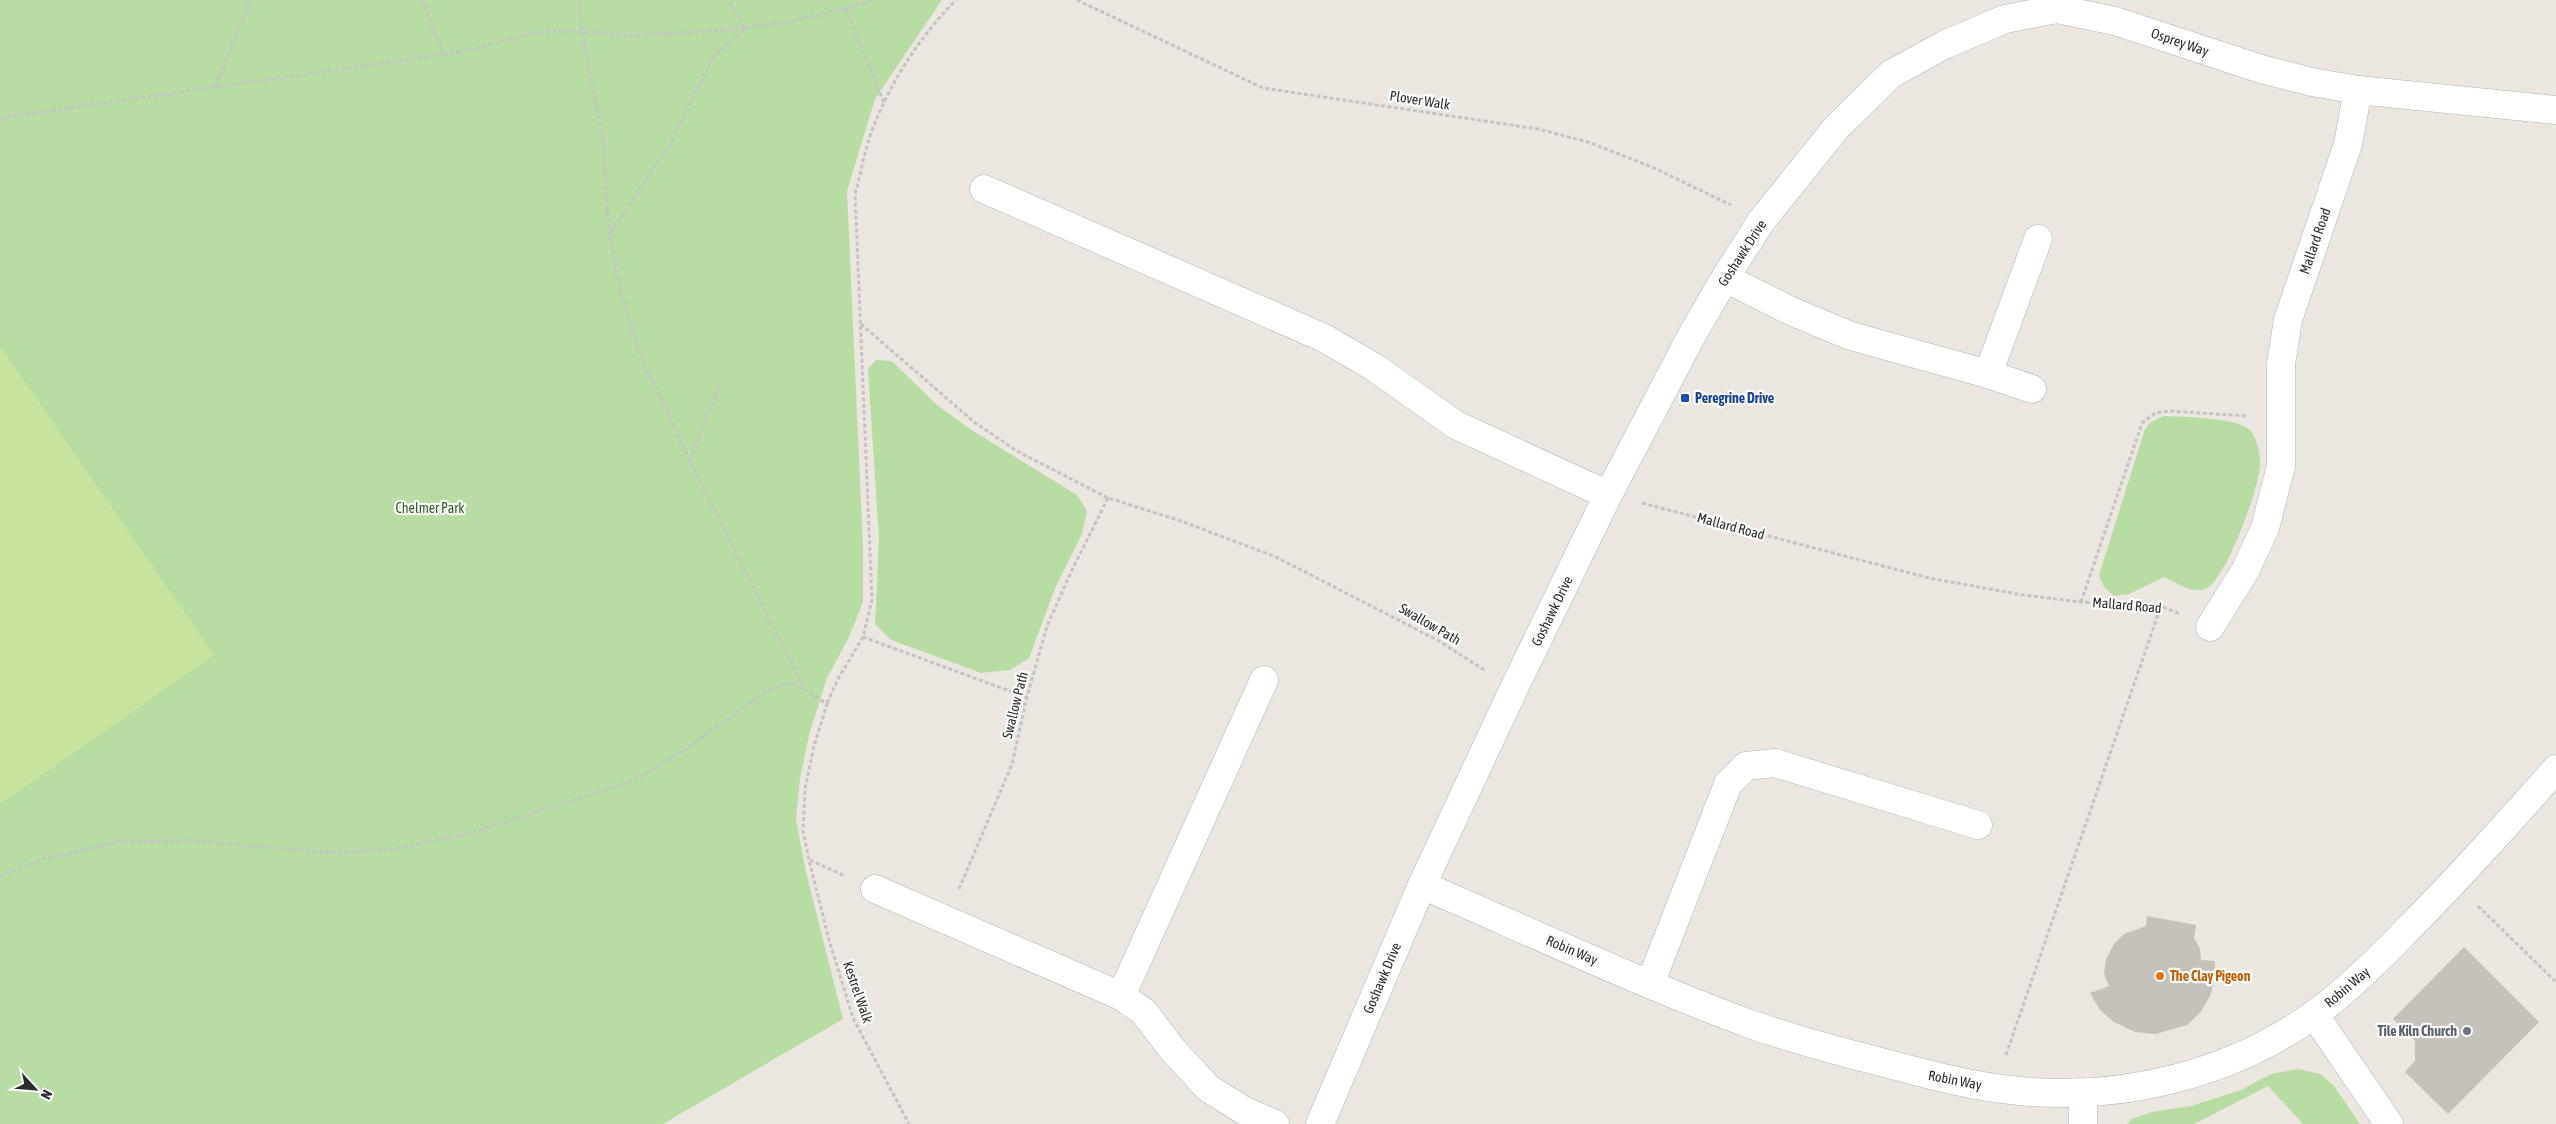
<svg xmlns="http://www.w3.org/2000/svg" width="2556" height="1124" viewBox="0 0 2556 1124" font-family="'Asap Condensed',sans-serif">
<rect width="100%" height="100%" fill="#ece6e0"/>
<g fill="#b8dda2">
<path d="M0,0H942L875,99L847,191L863,546V602L849,637L827,678L809,735L800,779L796,819L806,872L843,1019L663,1124H0Z"/>
<path d="M876,360L892,361L937,405L973,431L1077,495L1087,511L1082,534L1056,586L1029,658L1010,670L981,673L946,660L891,640L875,624L879,540L868,369Z"/>
<path d="M2163,416C2181,417 2240,417 2251,431C2257,440 2260,453 2260,464C2260,486 2227,577 2207,588C2193,595 2177,583 2164,577L2129,594L2114,596L2104,587L2099,575L2145,429L2151,422Z"/>
<path d="M2298,1069L2320,1074L2334,1086L2360,1124H2303L2268,1086L2194,1124H2127L2131,1119L2152,1112L2191,1106L2241,1090L2271,1074Z"/>
</g>
<path fill="#c8e39e" d="M0,346L214,655L0,804Z"/>
<g fill="#c5c1bb">
<path d="M2147,916L2196,925L2194,938L2200,949L2201,960L2215,961V977L2210,996L2200,1013L2187,1025L2156,1034L2135,1032L2114,1022L2100,1010L2090,993L2109,986L2104,974L2106,959L2114,944L2124,934L2146,926Z"/>
<path d="M2464,947L2539,1022L2448,1114L2405,1072L2415,1061V1041L2393,1019Z"/>
</g>
<g fill="none" stroke-linecap="round" stroke-linejoin="round">
<defs>
<g id="minor">
<path d="M984,189L1324,338L1374,367L1456,425L1608,495"/>
<path d="M1725,278L1793,312L1851,336L1988,374L2032,389"/>
<path d="M1988,374L2038,239"/>
<path d="M2210,627L2245,571L2265,528L2281,466V364L2288,320L2348,144L2358,90"/>
<path d="M1422,885C1531,932 1639,983 1750,1024C1793,1039 1837,1051 1881,1062C1926,1074 1973,1087 2020,1091C2123,1101 2231,1074 2315,1014C2348,990 2378,960 2406,931C2458,879 2507,824 2556,769"/>
<path d="M875,889L1121,996L1144,1012L1172,1049L1208,1088L1243,1110L1275,1124"/>
<path d="M1650,984L1728,784L1746,766L1775,763L1978,825"/>
<path d="M1121,996L1264,680"/>
<path d="M2314,1014L2389,1124"/>
<path d="M1320,1124L1422,885L1516,684L1608,495L1692,335L1725,278L1762,220L1837,127L1891,74L1944,45L2005,19L2057,9L2115,21L2261,69L2312,82L2358,90L2556,110"/>
<path d="M2083,1124V1092"/>
</g>
</defs>
<use href="#minor" stroke="#b0b2bb" stroke-width="29"/>
<g stroke="#c4c4c4" stroke-width="3" stroke-dasharray="4 2.5" stroke-linecap="butt">
<path d="M422,0L443,54"/>
<path d="M579,0L582,32L604,145L607,215L617,276L637,348L690,461L803,686"/>
<path d="M1077,0L1263,88L1538,129L1588,142L1652,167L1731,205"/>
<path d="M846,8L884,103"/>
<path d="M215,87L251,0"/>
<path d="M0,118L467,51C499,42 530,31 563,31C588,31 611,36 635,35C715,32 795,27 871,0"/>
<path d="M611,233L671,142L714,56L745,29L729,0"/>
<path d="M861,324L974,422L1017,451L1108,498L1181,521L1276,557L1439,641L1486,671"/>
<path d="M690,460L720,384"/>
<path d="M1642,503L1929,578L2023,595L2081,602L2161,606L2180,614"/>
<path d="M2081,602L2142,423L2155,413L2169,411L2247,416"/>
<path d="M863,637L1026,697"/>
<path d="M827,703L839,677L863,637L872,600L855,194C860,177 863,159 868,142C885,90 918,38 956,0"/>
<path d="M810,860L845,876"/>
<path d="M0,877L37,861L118,842L192,841L337,853L394,849L471,833L635,780L683,751L766,691L793,682L827,704L814,746L805,789L803,831L809,860L829,940L853,1018L909,1124"/>
<path d="M959,889L1012,764L1027,697L1047,626L1072,570L1108,498"/>
<path d="M2478,906L2556,982"/>
<path d="M2006,1055L2161,606"/>
</g>
<use href="#minor" stroke="#fff" stroke-width="28"/>
</g>
<rect fill="#1a4fb4" stroke="#fff" stroke-width="2" x="1680" y="393" width="10" height="10" rx="2.5"/>
<circle fill="#e8710a" stroke="#fff" stroke-width="2" cx="2160" cy="976" r="5"/>
<circle fill="#6b7280" stroke="#fff" stroke-width="2" cx="2467" cy="1031" r="5"/>
<g text-anchor="middle" dominant-baseline="central" stroke-width="4.5" stroke-linejoin="round" paint-order="stroke">
<g font-size="14" fill="#2c2c2c" stroke="#fff">
<text transform="translate(2180 42) rotate(19)">Osprey Way</text>
<text transform="translate(1420 100) rotate(9)">Plover Walk</text>
<text transform="translate(2315 241) rotate(-71)">Mallard Road</text>
<text transform="translate(1742 253) rotate(-57)">Goshawk Drive</text>
<text transform="translate(1731 526) rotate(15)">Mallard Road</text>
<text transform="translate(2127 605) rotate(5)">Mallard Road</text>
<text transform="translate(1552 611) rotate(-64)">Goshawk Drive</text>
<text transform="translate(1430 624) rotate(30)">Swallow Path</text>
<text transform="translate(1015 705) rotate(-76)">Swallow Path</text>
<text transform="translate(1572 950) rotate(23)">Robin Way</text>
<text transform="translate(1382 978) rotate(-67)">Goshawk Drive</text>
<text transform="translate(2347 987) rotate(-40)">Robin Way</text>
<text transform="translate(858 992) rotate(71)">Kestrel Walk</text>
<text transform="translate(1955 1080) rotate(11)">Robin Way</text>
</g>
<g font-size="14" font-weight="bold" fill="#164399" stroke="#fff" text-anchor="start">
<text x="1695" y="398">Peregrine Drive</text>
</g>
<g font-size="14" fill="#316322" stroke="#fff">
<text x="430" y="508">Chelmer Park</text>
</g>
<g font-size="14" font-weight="bold" fill="#c56008" stroke="#fff" text-anchor="start">
<text x="2170" y="976">The Clay Pigeon</text>
</g>
<g font-size="14" font-weight="bold" fill="#5b616d" stroke="#fff" text-anchor="end">
<text x="2457" y="1031">Tile Kiln Church</text>
</g>
</g>
<g transform="translate(35 1089) rotate(116)" stroke="#ffffff" stroke-width="4" paint-order="stroke">
<path d="M0-4L9 19L0 12L-9 19Z" fill="#2c2c2c"/>
<text y="-8" font-size="14" font-weight="bold" text-anchor="middle" fill="#2c2c2c">N</text>
</g>
</svg>
